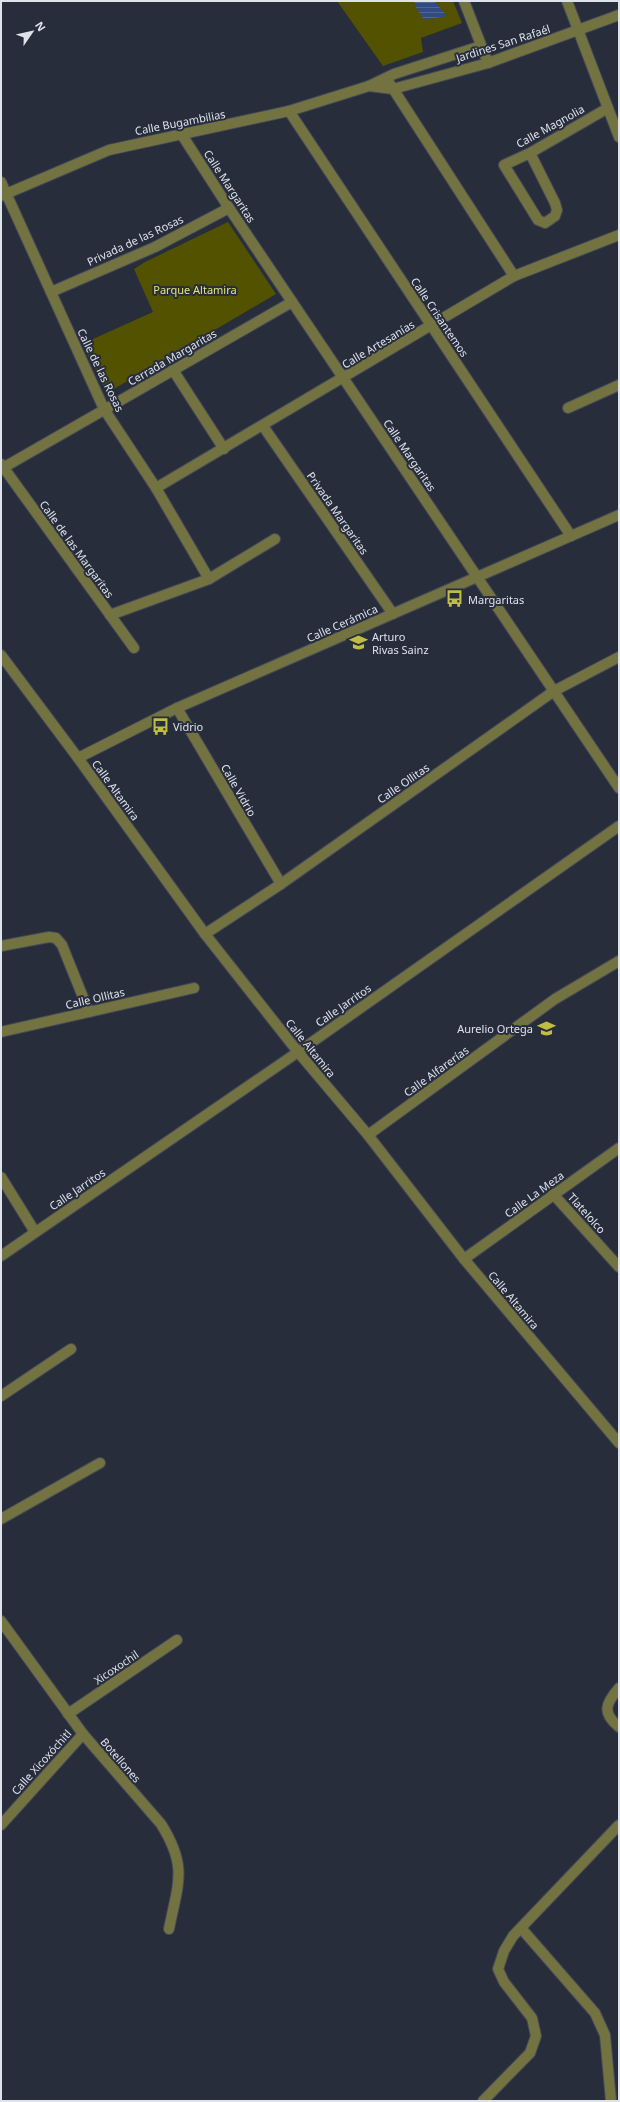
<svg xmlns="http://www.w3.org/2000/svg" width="620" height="2102" viewBox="0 0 620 2102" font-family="'Noto Sans',sans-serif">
<defs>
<pattern id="water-rules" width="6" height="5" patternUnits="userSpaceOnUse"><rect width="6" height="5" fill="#324b80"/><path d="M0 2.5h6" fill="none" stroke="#4f6592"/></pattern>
</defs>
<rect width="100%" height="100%" fill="#272d3b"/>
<g fill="#535200">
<path d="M337,1H453L462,23L421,38L423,52L383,66Z"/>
<path d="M228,222L276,294L107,393L82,344L153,312L134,269L145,262Z"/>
</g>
<path fill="url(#water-rules)" d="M415,1H434L447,16L424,20L414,4Z"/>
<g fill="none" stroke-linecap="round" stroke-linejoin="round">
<defs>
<g id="minor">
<path d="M464,1L488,63"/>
<path d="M567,1L619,137"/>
<path d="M390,84L514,276"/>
<path d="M369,86L393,89L488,63L619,15"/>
<path d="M289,111L571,536"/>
<path d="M182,135L229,208L619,788"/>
<path d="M530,153L555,203L557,210L555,216L545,223L538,220L504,165L530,153L608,108"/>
<path d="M1,182L104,409L156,488L209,579"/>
<path d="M1,196L109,150L289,111L369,86L394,74L481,46"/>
<path d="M51,292L155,247L229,208"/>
<path d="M173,370L224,449"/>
<path d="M568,408L619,385"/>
<path d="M263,426L393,614"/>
<path d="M1,464L134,648"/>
<path d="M1,469L292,302"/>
<path d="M156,488L514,276L619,235"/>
<path d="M110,615L209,579L275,539"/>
<path d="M1,655L78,758L205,934L298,1052L368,1135L464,1259L619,1443"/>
<path d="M177,708L281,884"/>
<path d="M78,758L177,708L619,515"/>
<path d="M205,934L281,884L554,691L619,657"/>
<path d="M1,946L49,937L56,938L62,945L89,1012"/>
<path d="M1,1032L194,988"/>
<path d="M368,1135L555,999L619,961"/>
<path d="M1,1177L35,1232"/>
<path d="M553,1194L619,1267"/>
<path d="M1,1256L298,1052L619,826"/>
<path d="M464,1259L619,1148"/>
<path d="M1,1396L71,1349"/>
<path d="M1,1519L100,1463"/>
<path d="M1,1621L83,1734L161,1824C188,1867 178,1883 169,1929"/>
<path d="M619,1688C605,1704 602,1713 619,1727"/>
<path d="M68,1714L177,1640"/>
<path d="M1,1825L83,1734"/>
<path d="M521,1928L595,2013L605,2035L611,2101"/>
<path d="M483,2101L530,2053L536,2036L532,2018L504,1982L498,1969L504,1951L513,1936L619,1825"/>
</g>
</defs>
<use href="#minor" stroke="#444a57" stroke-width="12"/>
<use href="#minor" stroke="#737342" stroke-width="10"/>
</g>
<defs>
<symbol id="bus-bare" viewBox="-9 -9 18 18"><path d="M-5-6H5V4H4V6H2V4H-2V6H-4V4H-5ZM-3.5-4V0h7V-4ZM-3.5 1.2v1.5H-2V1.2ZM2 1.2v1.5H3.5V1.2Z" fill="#c0be41" stroke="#272d3b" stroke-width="2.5" paint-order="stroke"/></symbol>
<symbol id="school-bare" viewBox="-9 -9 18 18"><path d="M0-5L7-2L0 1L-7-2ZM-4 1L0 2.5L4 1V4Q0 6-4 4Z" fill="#c0be41" stroke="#272d3b" stroke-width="2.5" paint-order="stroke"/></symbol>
</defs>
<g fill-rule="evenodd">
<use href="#bus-bare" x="442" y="586" width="25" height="25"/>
<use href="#school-bare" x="346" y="630" width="25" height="25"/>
<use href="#bus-bare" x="148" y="714" width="25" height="25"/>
<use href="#school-bare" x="534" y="1016" width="25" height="25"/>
</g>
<g text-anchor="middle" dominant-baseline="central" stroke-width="4" stroke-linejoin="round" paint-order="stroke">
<g font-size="11" fill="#dde2eb" stroke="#272d3b">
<text transform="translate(503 43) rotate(-18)">Jardines San Rafaél</text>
<text transform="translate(180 122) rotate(-11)">Calle Bugambilias</text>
<text transform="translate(550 126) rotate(-29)">Calle Magnolia</text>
<text transform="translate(230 186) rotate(57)">Calle Margaritas</text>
<text transform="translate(135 240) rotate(-25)">Privada de las Rosas</text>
<text transform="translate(440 317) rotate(56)">Calle Crisantemos</text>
<text transform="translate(378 344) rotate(-31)">Calle Artesanías</text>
<text transform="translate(172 357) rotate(-30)">Cerrada Margaritas</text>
<text transform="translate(101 370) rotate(64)">Calle de las Rosas</text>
<text transform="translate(410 455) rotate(56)">Calle Margaritas</text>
<text transform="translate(338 513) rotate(55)">Privada Margaritas</text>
<text transform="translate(77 549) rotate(54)">Calle de las Margaritas</text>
<text transform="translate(342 623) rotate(-24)">Calle Cerámica</text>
<text transform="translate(403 783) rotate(-35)">Calle Ollitas</text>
<text transform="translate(116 790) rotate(54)">Calle Altamira</text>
<text transform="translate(239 790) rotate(60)">Calle Vidrio</text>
<text transform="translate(95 998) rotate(-13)">Calle Ollitas</text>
<text transform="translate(343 1005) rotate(-35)">Calle Jarritos</text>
<text transform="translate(311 1048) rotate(51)">Calle Altamira</text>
<text transform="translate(436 1071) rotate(-36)">Calle Alfarerías</text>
<text transform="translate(77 1189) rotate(-34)">Calle Jarritos</text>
<text transform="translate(534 1194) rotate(-36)">Calle La Meza</text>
<text transform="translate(587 1213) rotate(48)">Tlatelolco</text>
<text transform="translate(514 1300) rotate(50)">Calle Altamira</text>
<text transform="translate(116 1667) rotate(-34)">Xicoxochil</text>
<text transform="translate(121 1760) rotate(49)">Botellones</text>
<text transform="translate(41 1762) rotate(-48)">Calle Xicoxóchitl</text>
</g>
<g font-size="11" fill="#e4e47f" stroke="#272d3b">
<text x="195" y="289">Parque Altamira</text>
</g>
<g font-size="11" fill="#dde2eb" stroke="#272d3b" text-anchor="start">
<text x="468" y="599">Margaritas</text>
<text x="372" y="636">Arturo<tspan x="372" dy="13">Rivas Sainz</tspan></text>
<text x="173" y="726">Vidrio</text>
<text x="533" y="1028" text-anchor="end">Aurelio Ortega</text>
</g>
</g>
<rect width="620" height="2102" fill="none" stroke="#dde2eb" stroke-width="4"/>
<g transform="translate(32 32) rotate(56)" stroke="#272d3b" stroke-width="3" paint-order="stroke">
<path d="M0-3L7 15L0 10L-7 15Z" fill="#dde2eb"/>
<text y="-6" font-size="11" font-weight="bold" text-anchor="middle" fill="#dde2eb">N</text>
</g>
</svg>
